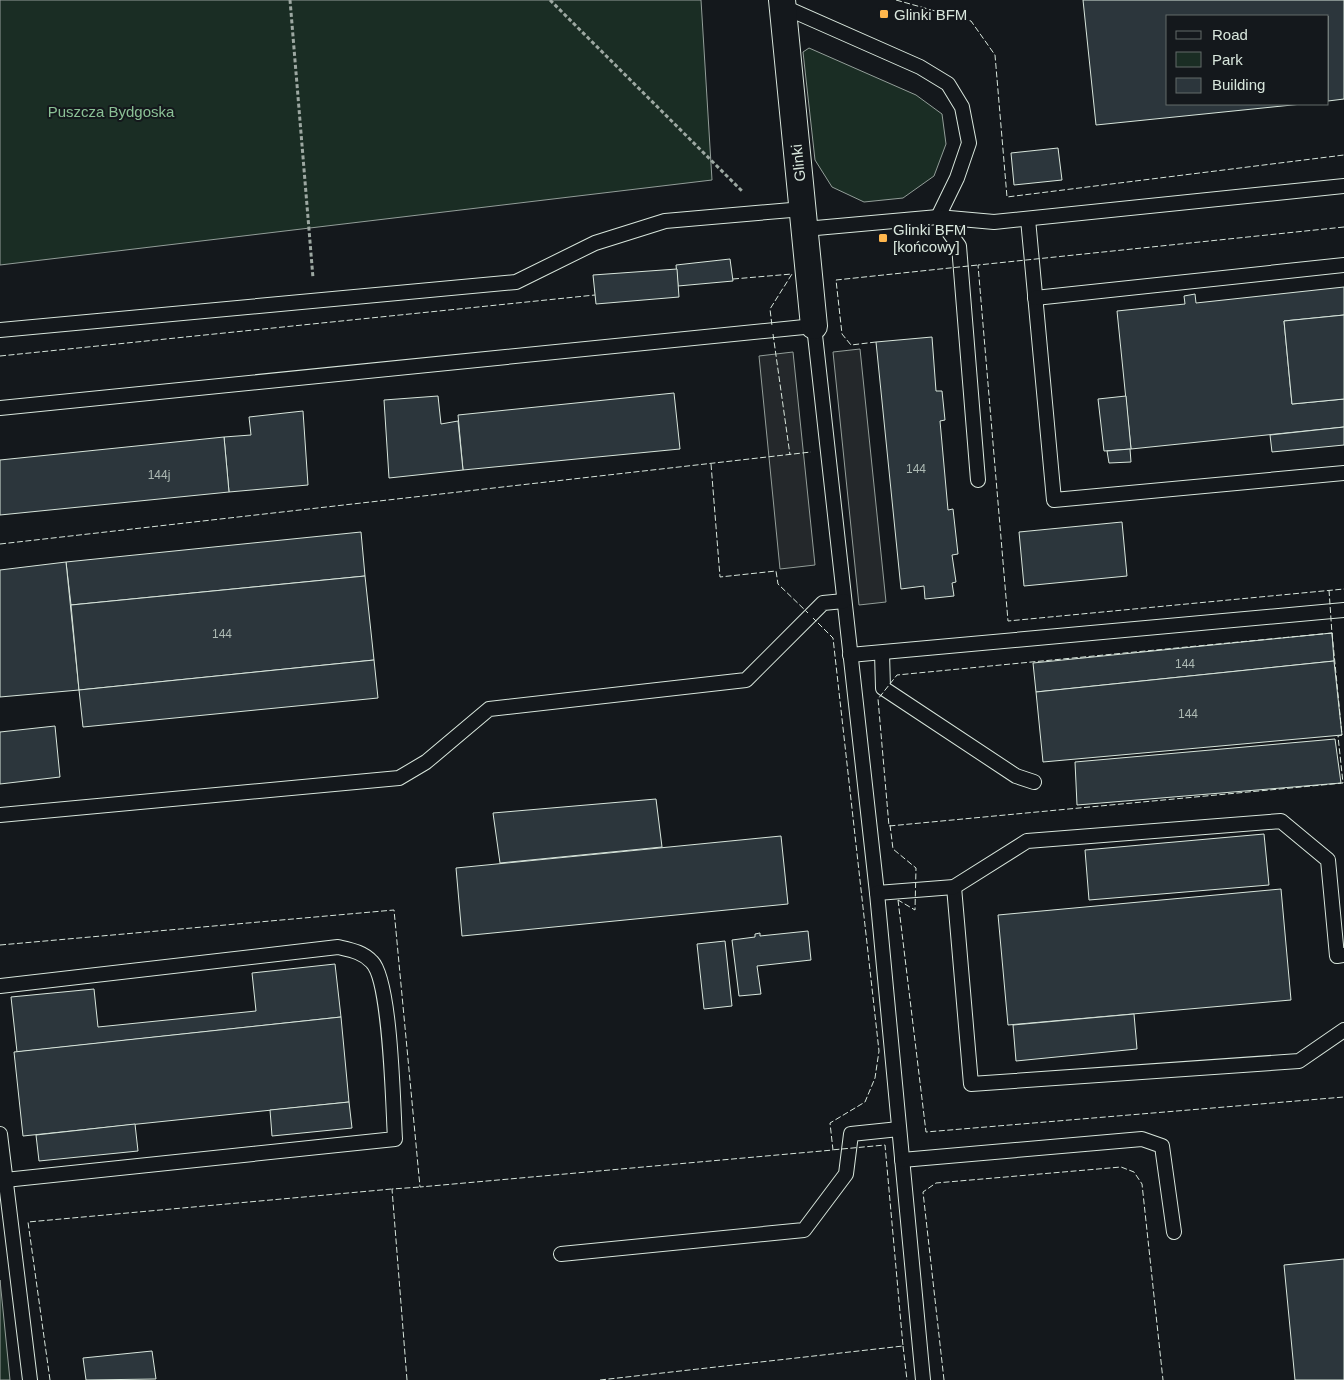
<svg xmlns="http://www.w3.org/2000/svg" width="1344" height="1380" viewBox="0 0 1344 1380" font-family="Helvetica,sans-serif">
<rect width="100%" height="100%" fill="#14181c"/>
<g fill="#1a2d24" stroke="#939e99">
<path d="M0,0H701L712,180L0,265Z"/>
<path d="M809,48L916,95L942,114L946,144L934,176L903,198L864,202L832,187L815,160L803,52Z"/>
<path d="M0,1280L10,1380H0Z"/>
</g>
<g fill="#24282b" stroke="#939e99">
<path d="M860,349L886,602L859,605L833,352Z"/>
<path d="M793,352L815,565L780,569L759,356Z"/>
</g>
<g fill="#2c363c" stroke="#d8e6dc">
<path d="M1083,0H1344V99L1328,101V16H1168V104H1302L1096,125Z"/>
<path d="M1058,148L1062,180L1014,185L1011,153Z"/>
<path d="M730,259L733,281L678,286L676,265Z"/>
<path d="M677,269L679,297L596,304L593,275Z"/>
<path d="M1344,287V315L1284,321L1292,404L1344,399V427L1131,449L1117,311L1185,304L1184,296L1195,294L1196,303Z"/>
<path d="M1344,315V399L1292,404L1284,321Z"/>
<path d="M932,337L936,391H942L945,420L940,421L948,510L953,509L958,554L952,555L956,582L952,583L954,596L925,599L924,586L901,589L876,342Z"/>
<path d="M674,393L680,449L463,470L458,415Z"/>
<path d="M438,396L441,424L458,421L463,470L389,478L384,400Z"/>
<path d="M1126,396L1131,449L1104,451L1098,399Z"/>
<path d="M303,411L308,485L229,492L224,437L251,435L249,417Z"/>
<path d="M1344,427V445L1272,452L1270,435Z"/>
<path d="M224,437L229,492L0,515V460Z"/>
<path d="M1130,449L1131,462L1109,463L1107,451Z"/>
<path d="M1122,522L1127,576L1024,586L1019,532Z"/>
<path d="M361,532L365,576L71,605L66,562Z"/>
<path d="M66,562L79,690L0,697V570Z"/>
<path d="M365,576L374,660L79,690L71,605Z"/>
<path d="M1332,633L1334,661L1036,692L1033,663Z"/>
<path d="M374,660L378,698L83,727L79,690Z"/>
<path d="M1334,661L1342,735L1043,762L1036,692Z"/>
<path d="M55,726L60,777L0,784V732Z"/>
<path d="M1335,739L1341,783L1077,805L1075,762Z"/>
<path d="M656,799L662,847L500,863L493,813Z"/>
<path d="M1264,834L1269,885L1089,900L1085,850Z"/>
<path d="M781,836L788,904L462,936L456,868Z"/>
<path d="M1281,889L1291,1000L1008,1025L998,915Z"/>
<path d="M808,931L811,960L757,966L761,994L739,996L732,940L755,937V934L760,933V936Z"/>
<path d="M725,941L732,1006L704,1009L697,944Z"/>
<path d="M335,964L341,1017L17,1052L11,997L94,989L98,1027L256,1011L252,973Z"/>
<path d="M1134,1014L1137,1049L1016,1061L1013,1025Z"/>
<path d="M341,1017L349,1102L23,1136L14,1052Z"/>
<path d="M349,1102L352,1128L272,1136L270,1110Z"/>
<path d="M135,1124L138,1151L39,1161L36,1135Z"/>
<path d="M1344,1259V1380H1295L1284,1265Z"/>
<path d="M152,1351L156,1379L86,1380L83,1358Z"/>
</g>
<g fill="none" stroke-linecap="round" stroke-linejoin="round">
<defs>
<g id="lane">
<path d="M782,6L920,67L948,84L962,107L969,143L957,178L938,217"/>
<path d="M938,217L959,246L978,480"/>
<path d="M1028,219L1054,500L1344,473"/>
<path d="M805,229L938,217L994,222L1344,186"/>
<path d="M1035,298L1344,265"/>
<path d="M0,330L516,282L595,243L665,221L803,209"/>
<path d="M0,408L814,326L877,893L923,1380"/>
<path d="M882,653L883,688L1016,776L1034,782"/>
<path d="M850,655L1344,610"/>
<path d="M0,815L399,778L426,762L489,709L746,680L823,603L844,601"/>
<path d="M954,887L971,1084L1299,1061L1344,1030"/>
<path d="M877,893L954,887L1027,841L1281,821L1328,860L1337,956L1344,955"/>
<path d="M0,986L338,947C351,950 363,952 372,962C391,981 393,1107 395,1139L5,1180"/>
<path d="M0,1134L30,1380"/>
<path d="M902,1160L1142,1139L1162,1146L1174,1232"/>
<path d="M561,1254L804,1230L846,1174L851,1134L899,1129"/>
</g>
<path id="street" d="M782,0L814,326"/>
</defs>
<use href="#lane" stroke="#d8e6dc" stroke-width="16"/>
<use href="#street" stroke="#d8e6dc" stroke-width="28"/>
<g stroke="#9da8a2" stroke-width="3" stroke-dasharray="4 2.5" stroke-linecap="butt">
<path d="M290,0L313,278"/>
<path d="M550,0L743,192"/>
</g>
<use href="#lane" stroke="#14181c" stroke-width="14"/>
<use href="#street" stroke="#14181c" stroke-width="26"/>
<g stroke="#d8e6dc" stroke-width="1" stroke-dasharray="6 2.5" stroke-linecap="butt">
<path d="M896,0L971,21L995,55L1007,197L1344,155"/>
<path d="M1344,227L978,265L1008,621L1344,589"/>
<path d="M733,279L792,274L770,309L772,326"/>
<path d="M773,334L790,455"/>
<path d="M876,342L851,345L842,334L836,280L978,265"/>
<path d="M0,356L595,295"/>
<path d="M711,464L720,577L776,571L778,584L808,613"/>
<path d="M0,544L811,452"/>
<path d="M1329,590L1332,634"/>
<path d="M1332,633L1342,735L1338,736L1343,783L889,826L878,699L897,675Z"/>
<path d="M890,825L893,849L916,868L915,910L898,900"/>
<path d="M898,900L926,1132L1344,1097"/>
<path d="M0,945L394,910L420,1187L833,1150L830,1123L865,1102L875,1078L879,1051L833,638L813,618"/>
<path d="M903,1346L907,1380"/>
<path d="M50,1380L28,1222L392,1189"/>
<path d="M407,1380L392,1189L420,1187"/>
<path d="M600,1380L903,1346L885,1145L831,1150"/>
<path d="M944,1380L923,1192L936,1183L1121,1167L1134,1172L1142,1184L1163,1380"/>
</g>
</g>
<g fill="#ffb74d" stroke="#14181c" stroke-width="2">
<rect x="879" y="9" width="10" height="10" rx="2.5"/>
<rect x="878" y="233" width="10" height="10" rx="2.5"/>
</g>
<g text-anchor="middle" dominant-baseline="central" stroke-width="4" stroke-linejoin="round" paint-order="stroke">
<g font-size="12" fill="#adbab4">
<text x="916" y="469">144</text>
<text x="159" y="475">144j</text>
<text x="222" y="634">144</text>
<text x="1185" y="664">144</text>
<text x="1188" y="714">144</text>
</g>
<g font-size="15" fill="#d8e6dc" stroke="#14181c" text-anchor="start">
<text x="894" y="14">Glinki BFM</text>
<text x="893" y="229">Glinki BFM<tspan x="893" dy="17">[końcowy]</tspan></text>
</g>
<g font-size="15" fill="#8ac095" stroke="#14181c">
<text x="111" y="111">Puszcza Bydgoska</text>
</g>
<g font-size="15" fill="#d8e6dc" stroke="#14181c">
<text transform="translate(798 163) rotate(-96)">Glinki</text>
</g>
</g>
<rect x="1166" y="15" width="162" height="90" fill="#14181c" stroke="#626a69"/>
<rect x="1176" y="31" width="25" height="8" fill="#14181c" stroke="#626a69"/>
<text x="1212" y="40" font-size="15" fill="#d8e6dc">Road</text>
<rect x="1176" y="52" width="25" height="15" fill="#1a2d24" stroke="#626a69"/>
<text x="1212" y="65" font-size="15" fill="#d8e6dc">Park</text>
<rect x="1176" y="78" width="25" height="15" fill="#2c363c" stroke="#626a69"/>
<text x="1212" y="90" font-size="15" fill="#d8e6dc">Building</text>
</svg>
